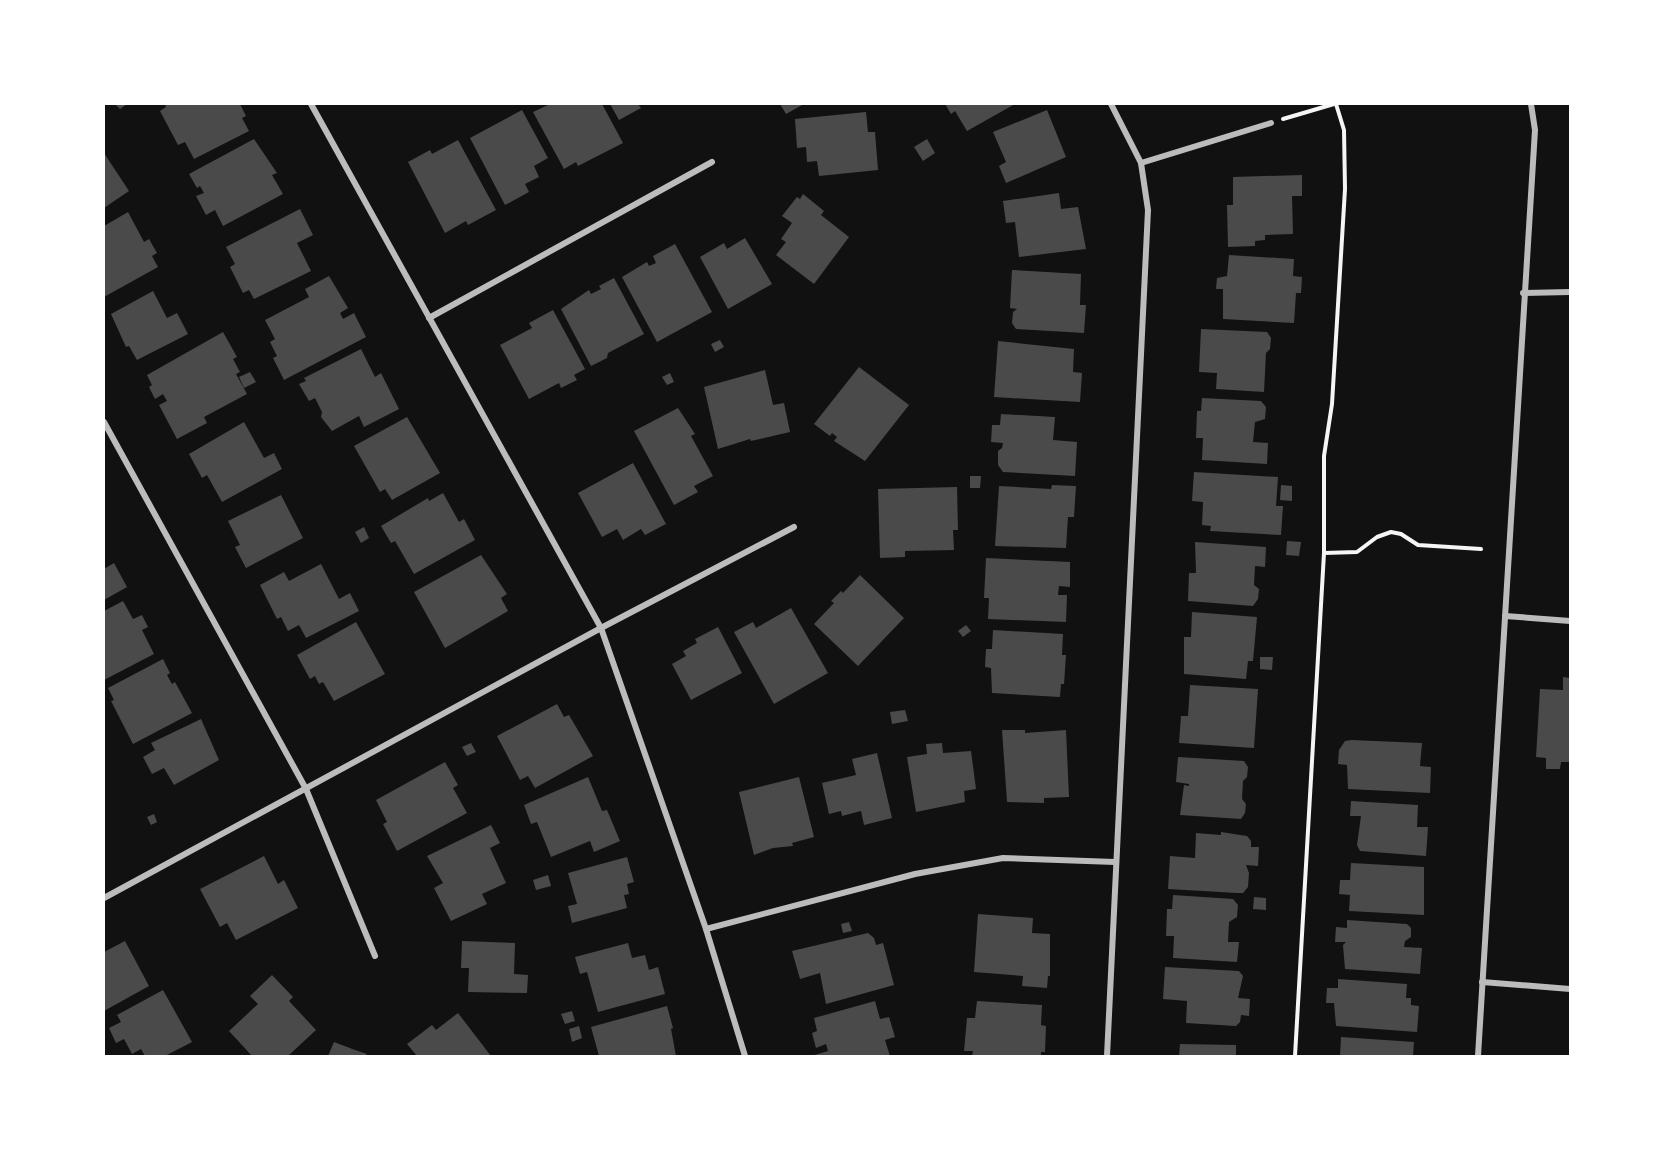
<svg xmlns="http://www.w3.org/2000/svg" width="1674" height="1160" viewBox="0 0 1674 1160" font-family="Literata,serif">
<rect width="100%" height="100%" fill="#111"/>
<g fill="#4a4a4a">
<path d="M115,104H127L120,109Z"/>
<path d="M165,104H240L246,116L242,118L249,131L194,159L185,142L178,145L160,111L166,107Z"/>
<path d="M550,104H602L623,143L578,166L576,162L564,169L533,112Z"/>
<path d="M610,104H638L641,108L619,120Z"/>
<path d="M780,104H804L786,114Z"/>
<path d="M945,104H1015L967,131L955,111L951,114Z"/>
<path d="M522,110L548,158L534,166L539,177L525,184L529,192L505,205L470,138Z"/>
<path d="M1047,110L1066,157L1006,183L999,166L1006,162L993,132Z"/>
<path d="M866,112L868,132H875L878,170L819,176L817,161L807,162L806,147L797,148L795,119Z"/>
<path d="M254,139L277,173L272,175L283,194L223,226L215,210L206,215L196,196L204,193L200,186L197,188L189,174Z"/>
<path d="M927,139L935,153L923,161L914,147Z"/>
<path d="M458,140L496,210L468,225L466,221L445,233L408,162L430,150L432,154Z"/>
<path d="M104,153L129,191L104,208Z"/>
<path d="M1302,175V196H1292L1293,234L1265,235V240L1255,241V246L1228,247L1227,205H1233V177Z"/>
<path d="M1059,193L1061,209L1078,207L1086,249L1019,257L1015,222L1006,223L1003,201Z"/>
<path d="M803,194L824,211L821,215L849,237L814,284L776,255L786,242L781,239L792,223L782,216L797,197L800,199Z"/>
<path d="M300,209L313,235L297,243L311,271L254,299L249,290L243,293L230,267L235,264L226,247Z"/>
<path d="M128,212L144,242L149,239L157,253L152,256L158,267L104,297V226Z"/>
<path d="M745,238L772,284L728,309L700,257L724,243L727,249Z"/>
<path d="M675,244L712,312L657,342L622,277L647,262L649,266L656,263L653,256Z"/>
<path d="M1229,255L1294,259L1293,276L1302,277L1301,293H1296L1294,323L1223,319V289H1216L1217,278L1227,276Z"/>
<path d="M1012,270L1081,274L1080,305H1086L1084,333L1016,329L1012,323L1013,312L1017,309L1010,308Z"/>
<path d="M329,276L348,308L340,313L343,319L354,313L366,337L284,380L273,358L277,356L270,342L275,339L265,320L309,297L305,289Z"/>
<path d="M614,278L644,334L608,353L607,358L591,366L561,309L589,290L591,294L601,289L599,286Z"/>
<path d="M153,291L167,318L177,313L188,334L137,360L129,346L126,347L111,314Z"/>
<path d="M553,310L585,369L574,375L577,380L561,388L559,383L529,399L500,345L532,328L529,323Z"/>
<path d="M1201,329L1267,332L1271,338L1270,349L1266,353L1264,392L1216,389L1217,373L1199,372Z"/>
<path d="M223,332L237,357L233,359L240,372L236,374L247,394L204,417L207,423L177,439L159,405L167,401L163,394L155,399L149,387L152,385L147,375Z"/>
<path d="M720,340L724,347L715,352L711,344Z"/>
<path d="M998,341L1074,349L1073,372L1082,373L1080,402L994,397Z"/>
<path d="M361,349L375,377L381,373L399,409L364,427L359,416L332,431L321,417L322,412L315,398L309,401L299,384L306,381L304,378Z"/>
<path d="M859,367L909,405L865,461L834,441L837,437L832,433L830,436L814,424Z"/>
<path d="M765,370L773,405L784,403L790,432L751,441L750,439L718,449L704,387Z"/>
<path d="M250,372L256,382L244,388L239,377Z"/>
<path d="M670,373L674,382L667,385L662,377Z"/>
<path d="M1202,398L1261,401L1266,407L1265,419L1255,422L1253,442L1268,443L1267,464L1202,460L1203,438H1196L1197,411H1201Z"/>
<path d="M678,408L695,434L691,436L713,476L694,486L698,492L674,505L634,431Z"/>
<path d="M1001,414L1055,417L1053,440L1077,442L1075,476L1003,472L998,465V451L1002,448L1003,443L991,442L992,425H1000Z"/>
<path d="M407,417L440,473L392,500L385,489L380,492L354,446Z"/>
<path d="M244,422L264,458L274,453L282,469L222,502L207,475L202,478L189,454Z"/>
<path d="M633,463L666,524L645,535L641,529L623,540L617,529L602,537L578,493Z"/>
<path d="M1194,472L1278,477L1276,506H1283L1281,535L1210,531L1211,526L1202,525L1203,502L1192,501Z"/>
<path d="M970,476H981L980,488H970Z"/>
<path d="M1052,485L1076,486L1074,517H1068L1066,548L995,546L999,486L1051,489Z"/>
<path d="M1281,485L1292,486V501L1280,500Z"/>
<path d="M957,487L958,530H953L954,550L905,551V557L880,558L878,489Z"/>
<path d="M443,493L459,522L464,519L475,540L414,574L395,541L391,543L381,526L428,498L429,501Z"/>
<path d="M281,495L303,538L246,568L235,547L240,545L228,521Z"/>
<path d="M364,527L369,538L361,543L355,532Z"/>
<path d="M1287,541L1301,542L1299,556L1286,555Z"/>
<path d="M1195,542L1266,547L1265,567L1255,566L1254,585L1259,589L1258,599L1253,606L1188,601L1189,573H1196Z"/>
<path d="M481,555L507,594L501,598L508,611L445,648L414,592Z"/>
<path d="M986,558L1070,562V587L1059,586L1058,595H1067L1066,622L988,619L989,598H984Z"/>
<path d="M114,563L127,587L104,600V569Z"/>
<path d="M321,564L339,599L350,593L359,611L306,638L299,625L288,631L281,617L277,619L260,585L284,572L289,581Z"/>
<path d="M860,575L904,618L858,666L814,624L834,603L831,601L841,591L843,593Z"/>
<path d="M123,601L133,619L142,615L148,627L142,630L154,654L104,680V611Z"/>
<path d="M791,608L828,673L774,704L734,632L753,622L756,628Z"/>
<path d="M1192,612L1257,617L1253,661H1248L1246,679L1184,674V637H1191Z"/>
<path d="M356,622L385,674L334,701L323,682L319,684L315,676L310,679L297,655Z"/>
<path d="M966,625L971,631L963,637L958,631Z"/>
<path d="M718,627L742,673L691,700L672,664L686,656L683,651L697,643L695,639Z"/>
<path d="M993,630L1063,634L1062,655H1066L1064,684H1061L1060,697L992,693L991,668L985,667L986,649H992Z"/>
<path d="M1260,657H1273L1272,670L1260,669Z"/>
<path d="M163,659L170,673L167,675L172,684L175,682L192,713L133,744L111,701L114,700L108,688Z"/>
<path d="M1563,677L1570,678V762H1561L1560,769H1546V758L1536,757L1540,689L1563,690Z"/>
<path d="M1190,685L1258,689L1254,748L1179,743L1181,716H1188Z"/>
<path d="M557,704L564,717L569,715L593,756L535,788L528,776L520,780L497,736Z"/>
<path d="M905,710L908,721L892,724L890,712Z"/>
<path d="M201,719L219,760L174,785L164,768L152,774L143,757L155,750L151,743Z"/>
<path d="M1002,730H1025V733L1066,730L1069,797L1044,798V803L1007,802Z"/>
<path d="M1351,740L1422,743L1420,766L1431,767L1430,793L1348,789L1347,765L1338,764L1339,750L1345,741Z"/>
<path d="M471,743L476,752L467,756L462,747Z"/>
<path d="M942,743L943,753L971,751L976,789L964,791L965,802L916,812L907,757L927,754L926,744Z"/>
<path d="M877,753L892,818L864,825L861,811L842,816L841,811L829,814L822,783L856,775L852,759Z"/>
<path d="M1178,757L1244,761L1248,767L1247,777L1243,781L1242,799L1246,804L1245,813L1241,819L1180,815L1184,785L1189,786V784L1176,782Z"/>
<path d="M445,762L458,785L453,788L467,813L397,851L383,824L387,822L376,800Z"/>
<path d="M588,777L602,811L607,810L620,841L594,852L590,841L551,857L537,822L531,824L524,805Z"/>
<path d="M799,777L814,837L792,843L793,846L773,848L754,855L739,792Z"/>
<path d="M1351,801L1418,805L1417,827H1428L1426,856L1360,851L1357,845L1361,816H1350Z"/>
<path d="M154,814L157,822L151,825L147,817Z"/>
<path d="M491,825L500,843L490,848L506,883L482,894L487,904L451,921L434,888L443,883L427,856Z"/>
<path d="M1221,832L1247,836L1251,841V847H1259L1258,866L1246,865L1249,873L1248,887L1243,893H1237L1168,889L1170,856L1195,858L1196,833L1221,835Z"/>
<path d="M264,856L278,884L284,880L298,908L236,940L227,923L220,927L200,889Z"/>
<path d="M627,857L634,882L627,884L629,894L624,895L627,908L572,923L568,906L577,904L568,873Z"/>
<path d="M1351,863L1424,867V915L1349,911L1350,895L1339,894L1340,880H1350Z"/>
<path d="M548,875L551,886L536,890L533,880Z"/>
<path d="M1173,895L1233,899L1238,905L1237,917L1229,922L1228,942H1239L1237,962L1173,958L1174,936H1166L1167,909H1172Z"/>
<path d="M1254,897L1266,898V910L1253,909Z"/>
<path d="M978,914L1033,918L1032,933L1050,934V976H1048L1047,988L1022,986L1023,976L974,972Z"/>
<path d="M1347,920L1407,924L1411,928V937L1405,941L1404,947L1422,948L1420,974L1345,969L1343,945L1346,942H1335L1336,927L1347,928Z"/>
<path d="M849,922L852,931L843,933L841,924Z"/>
<path d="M868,933L874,938L876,945L883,943L894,985L826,1004L820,973L800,979L792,951Z"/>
<path d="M125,941L149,986L104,1011V952Z"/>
<path d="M462,941L515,943L514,974L528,975L527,993L468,992L469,968H461Z"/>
<path d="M628,943L632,958L645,955L649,970L658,967L665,994L598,1012L587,972L580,974L575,957Z"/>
<path d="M1165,967L1239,971L1243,976L1238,998L1250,999L1249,1016L1241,1015L1240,1022L1236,1026L1186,1023L1187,1001L1163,999Z"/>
<path d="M272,975L293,997L289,1001L316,1030L288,1056H252L229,1031L258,1004L250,996Z"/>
<path d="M1338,979L1407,984L1406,998H1411V1005L1419,1006L1417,1032L1336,1026L1334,1003H1326L1327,988H1338Z"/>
<path d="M163,990L192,1042L165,1056H145L141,1049L132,1054L124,1039L116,1043L109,1028L121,1022L117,1015Z"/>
<path d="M875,1001L880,1019L889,1017L895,1037L885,1040L890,1056H811L828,1051L826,1044L816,1048L812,1033L817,1031L814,1018Z"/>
<path d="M977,1001L1042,1005L1041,1025L1046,1026L1045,1052H1041V1056H972L973,1051H964L967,1018H975Z"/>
<path d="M667,1006L673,1028L671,1029L676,1056H599L591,1027Z"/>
<path d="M572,1011L575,1021L565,1024L561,1014Z"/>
<path d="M458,1013L491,1056H417L407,1044L432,1025L436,1030Z"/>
<path d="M579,1026L582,1038L572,1042L569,1029Z"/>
<path d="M1341,1037L1414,1042L1413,1056H1340Z"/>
<path d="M334,1042L355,1050L367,1054L365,1056H328Z"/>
<path d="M1180,1044L1236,1045V1056H1179Z"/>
</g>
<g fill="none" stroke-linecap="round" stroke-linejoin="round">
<g stroke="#f5f5f5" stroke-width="4">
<path d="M1283,119L1334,104"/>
<path d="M1324,553L1357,552L1377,537L1391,532L1401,534L1418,545L1481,549"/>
<path d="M1295,1056L1324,553V456L1332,404L1345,189L1344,130L1336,104"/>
</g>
<g stroke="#bcbcbc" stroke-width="6">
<path d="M311,104L601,628L706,929L745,1056"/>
<path d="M1141,163L1271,123"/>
<path d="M1523,293L1570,292"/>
<path d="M429,318L712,162"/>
<path d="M104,422L306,789L375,956"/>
<path d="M1505,616L1570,621"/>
<path d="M104,898L601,628L794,527"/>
<path d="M706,929L915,874L1003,858L1115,862"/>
<path d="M1482,982L1570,989"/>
<path d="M1107,1056L1148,210L1141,163L1111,104"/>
<path d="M1478,1056L1535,130L1531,104"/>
</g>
</g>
<rect width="1674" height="1160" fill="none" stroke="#ffffff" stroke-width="210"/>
</svg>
